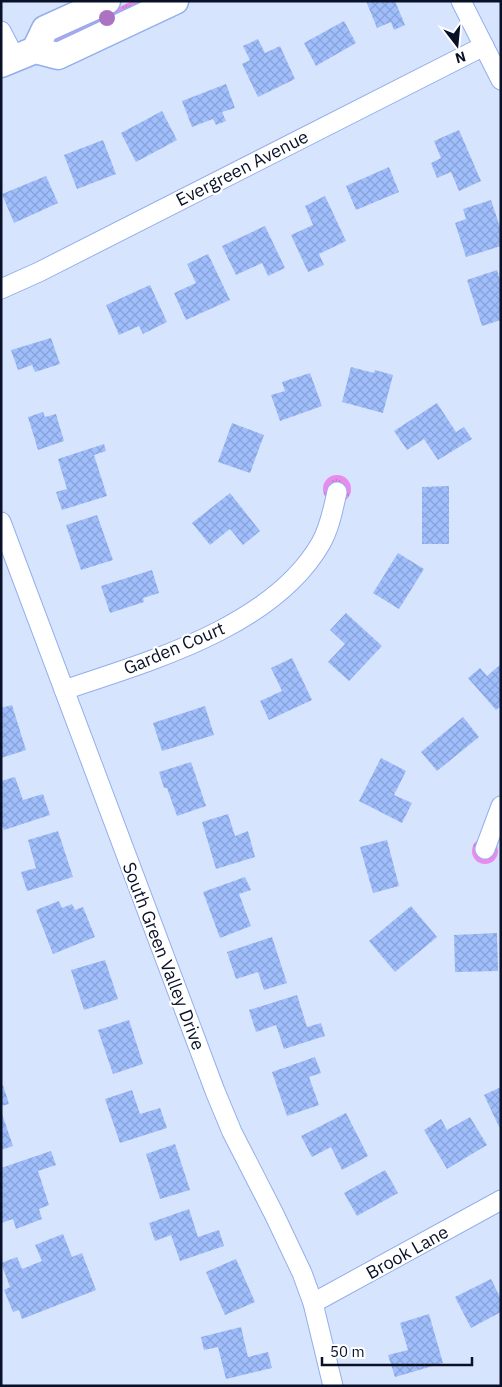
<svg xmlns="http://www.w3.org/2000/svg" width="502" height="1387" viewBox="0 0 502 1387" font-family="'IBM Plex Sans',sans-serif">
<defs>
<pattern id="grass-tufts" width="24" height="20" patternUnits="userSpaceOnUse" patternTransform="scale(1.25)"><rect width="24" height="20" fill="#e78ced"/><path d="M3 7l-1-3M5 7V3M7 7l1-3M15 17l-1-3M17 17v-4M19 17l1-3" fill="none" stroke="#c578cb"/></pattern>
<pattern id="building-cross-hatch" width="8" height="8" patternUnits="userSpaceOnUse" patternTransform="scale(1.25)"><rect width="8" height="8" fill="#a0befc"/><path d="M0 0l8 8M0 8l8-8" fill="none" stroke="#88a2d8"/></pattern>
</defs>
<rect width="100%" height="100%" fill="#d7e4fe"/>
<g fill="url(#grass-tufts)">
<path d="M132,1H148L62,42L46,43Z"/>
<circle cx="337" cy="489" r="14"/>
<circle cx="485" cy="851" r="13"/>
</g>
<g fill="url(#building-cross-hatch)">
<path d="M366,1H395L405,25L394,30L391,22L377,28Z"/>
<path d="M344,21L356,43L316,66L304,43Z"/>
<path d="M258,39L265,53L280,46L295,79L258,97L242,64L250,60L243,46Z"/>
<path d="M226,84L235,108L222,112L226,121L216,125L213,119L192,127L182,101Z"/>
<path d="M162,111L177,140L136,162L121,133Z"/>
<path d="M459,130L481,181L459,191L451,172L437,178L431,163L441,158L434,141Z"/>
<path d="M103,140L116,174L77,189L64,155Z"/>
<path d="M389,167L399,192L356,210L346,186Z"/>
<path d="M46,176L58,203L14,223L2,194Z"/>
<path d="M325,196L346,241L319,254L324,265L308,272L291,235L313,225L305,206Z"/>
<path d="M491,200L501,230V246L466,257L455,223L466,219L463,209Z"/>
<path d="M265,226L285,268L268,276L262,263L236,275L222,246Z"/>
<path d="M208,254L230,300L186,320L174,293L196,283L187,264Z"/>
<path d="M497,270L501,283V320L482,326L467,280Z"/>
<path d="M150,285L167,322L143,334L139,326L119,335L106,305Z"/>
<path d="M51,338L60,364L35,372L32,365L18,370L11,350Z"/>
<path d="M351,367L374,373L375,370L393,375L383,413L342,402Z"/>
<path d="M310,373L322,406L280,421L271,395L285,391L282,382Z"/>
<path d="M437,403L456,432L464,427L472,439L438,460L424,439L407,450L394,431Z"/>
<path d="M43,412L45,417L56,414L64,441L38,450L28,417Z"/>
<path d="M232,423L264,435L250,473L218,462Z"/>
<path d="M104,444L106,451L94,455L107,496L62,510L56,492L67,489L58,459Z"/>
<path d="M449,486V544H422V487Z"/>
<path d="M230,493L260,531L243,545L230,529L210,545L192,523Z"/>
<path d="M97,515L113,560L81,570L66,525Z"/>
<path d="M398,553L424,569L399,609L373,593Z"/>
<path d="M152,570L159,593L143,598L144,602L110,613L101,586Z"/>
<path d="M346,613L382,646L349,681L328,662L345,644L330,630Z"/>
<path d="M292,658L312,700L269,720L260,701L282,691L271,668Z"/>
<path d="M501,664V706L496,710L468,678L480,668L487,676Z"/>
<path d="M12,705L26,750L1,758V708Z"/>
<path d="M205,706L214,735L162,751L153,723Z"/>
<path d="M463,717L479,737L437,771L421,752Z"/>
<path d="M381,758L406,771L394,795L412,803L402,823L359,801Z"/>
<path d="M191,762L206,806L177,816L167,788H164L159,772Z"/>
<path d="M15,777L23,800L43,794L50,815L4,830L1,823V781Z"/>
<path d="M228,814L235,836L248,831L255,857L216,869L202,822Z"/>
<path d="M58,831L73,877L27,891L21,872L36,868L28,840Z"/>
<path d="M387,840L399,886L373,893L360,847Z"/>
<path d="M245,877L251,890L239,894L251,926L220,938L203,892Z"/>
<path d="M59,901L62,908L72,904L75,910L83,907L95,937L53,954L36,910Z"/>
<path d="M411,906L437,937L395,972L369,941Z"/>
<path d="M497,933L498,971L455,972L454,935Z"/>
<path d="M272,937L287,983L264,990L258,972L236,979L227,952Z"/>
<path d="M105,960L118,999L84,1010L71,970Z"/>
<path d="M297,995L307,1027L321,1023L325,1036L284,1049L276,1025L256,1032L249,1010Z"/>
<path d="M129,1020L143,1064L113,1074L98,1030Z"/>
<path d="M315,1057L321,1073L309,1077L319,1105L287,1116L272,1072Z"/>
<path d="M3,1085L9,1104L1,1106V1086Z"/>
<path d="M501,1087V1131L484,1095Z"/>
<path d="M132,1090L140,1114L160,1108L167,1128L120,1143L105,1099Z"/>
<path d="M1,1111L13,1146L1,1150Z"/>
<path d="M346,1113L368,1156L342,1170L331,1147L312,1157L301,1136Z"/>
<path d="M470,1117L487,1145L447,1169L424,1130L441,1119L447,1130Z"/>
<path d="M175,1144L190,1190L160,1199L146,1154Z"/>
<path d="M51,1151L56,1165L38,1171L49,1205L39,1209L42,1219L16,1229L13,1219L1,1223V1168Z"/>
<path d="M385,1170L398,1193L357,1216L344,1193Z"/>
<path d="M189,1209L198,1237L219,1230L224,1246L180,1261L171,1235L155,1241L149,1223Z"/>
<path d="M63,1234L72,1257L82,1253L96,1290L22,1319L19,1310L13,1312L4,1290L10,1287L1,1263L17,1257L22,1269L42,1261L35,1245Z"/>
<path d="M236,1259L255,1302L225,1315L206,1272Z"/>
<path d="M491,1279L501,1299V1312L471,1328L455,1297Z"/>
<path d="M429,1314L443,1363L395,1377L388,1355L408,1350L400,1323Z"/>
<path d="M241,1327L248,1357L268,1352L272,1368L226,1379L218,1347L204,1350L201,1337Z"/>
</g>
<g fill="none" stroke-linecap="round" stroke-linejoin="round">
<defs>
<g id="minor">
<path d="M461,1L501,80"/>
<path d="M1,31L15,58"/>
<path d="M1,289L39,272L484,46"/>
<path d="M1,522L215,1091L232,1132L274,1214L302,1273L313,1303L333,1386"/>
<path d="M64,690C150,661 273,627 321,543C330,527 333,509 337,492"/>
<path d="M485,849L501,806"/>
<path d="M313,1303L501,1200"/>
</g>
<g id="secondary">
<path d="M35,50L45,29L107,1"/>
<path d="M1,64L35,50L58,56L175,1"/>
</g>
</defs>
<use href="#minor" stroke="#92afed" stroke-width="21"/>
<use href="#secondary" stroke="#92afed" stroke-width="29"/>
<use href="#minor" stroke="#fff" stroke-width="19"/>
<use href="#secondary" stroke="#fff" stroke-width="26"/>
</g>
<circle fill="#ad73c3" cx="107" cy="18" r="8"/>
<g text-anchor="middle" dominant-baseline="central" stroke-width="4.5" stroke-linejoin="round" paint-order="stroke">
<g font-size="18" fill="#081128" stroke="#fff">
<text transform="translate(242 168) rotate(-27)">Evergreen Avenue</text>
<text transform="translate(174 648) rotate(-23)">Garden Court</text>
<text transform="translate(164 956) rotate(69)">South Green Valley Drive</text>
<text transform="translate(407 1252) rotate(-29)">Brook Lane</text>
</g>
</g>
<rect width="502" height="1387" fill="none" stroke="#081128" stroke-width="5"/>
<g transform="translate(457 45) rotate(164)" stroke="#ffffff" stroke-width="4" paint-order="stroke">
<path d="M0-4L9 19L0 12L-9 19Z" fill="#081128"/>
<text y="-8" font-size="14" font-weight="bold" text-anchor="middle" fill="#081128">N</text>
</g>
<path d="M322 1357v8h150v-8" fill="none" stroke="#081128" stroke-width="2.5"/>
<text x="330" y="1357" font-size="15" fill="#081128" stroke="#ffffff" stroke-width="4" paint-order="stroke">50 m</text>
</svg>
